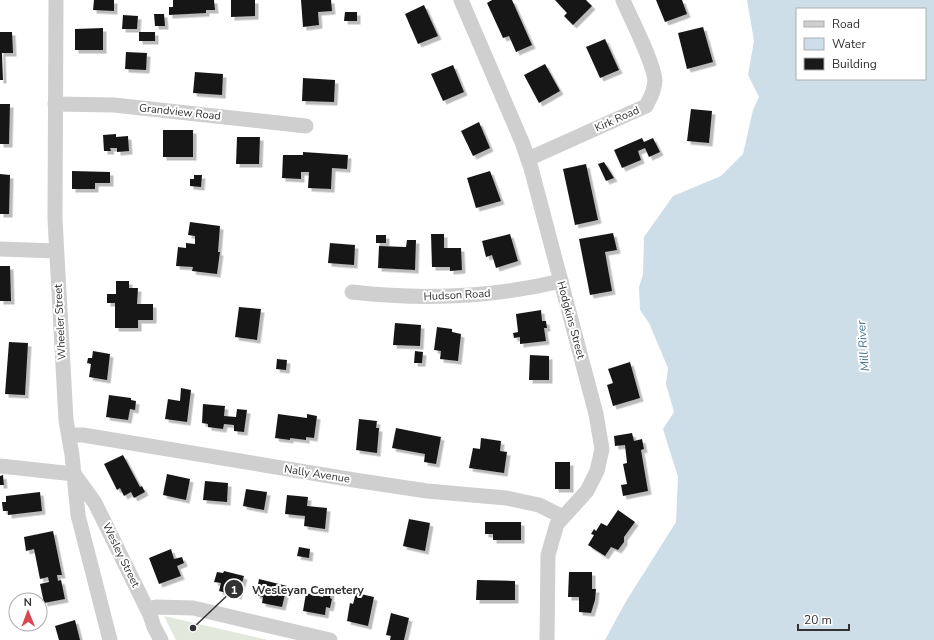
<svg xmlns="http://www.w3.org/2000/svg" width="934" height="640" viewBox="0 0 934 640" font-family="'Nunito Sans',sans-serif">
<defs>
<filter id="shadow"><feDropShadow dx="3.5" dy="3.5" stdDeviation="0" flood-color="#0004"/></filter>
</defs>
<rect width="100%" height="100%" fill="#fff"/>
<path fill="#e2e8dc" d="M164,616L268,640H176Z"/>
<path fill="#cddee8" fill-rule="evenodd" d="M747,0H934V640H605L625,603L676,522L678,477L663,429L674,412L666,384L668,368L649,323L640,310L639,287L643,274L644,237L673,196L721,176L743,154L753,110L759,97L748,75L754,41ZM797,9H925V79H797Z"/>
<g fill="#191919" filter="url(#shadow)">
<path d="M94,0H114V11L93,10Z"/>
<path d="M173,0H214L215,10H206V13L169,15V7H173Z"/>
<path d="M231,0H255V16L231,17Z"/>
<path d="M301,0H331L332,11L318,12L319,25L303,27Z"/>
<path d="M492,0H512L532,45L516,52L509,36L503,38L487,3Z"/>
<path d="M555,0H586L592,6L573,25L564,16L567,13Z"/>
<path d="M656,0H682L687,14L665,22Z"/>
<path d="M424,5L438,36L418,44L405,14Z"/>
<path d="M345,12H357V21H344Z"/>
<path d="M154,14H164L165,26H155Z"/>
<path d="M123,15L138,16L137,29H122Z"/>
<path d="M703,27L713,62L687,69L678,33Z"/>
<path d="M103,28V50H75V29Z"/>
<path d="M0,32H12L13,53H2L3,80H0Z"/>
<rect x="139" y="32" width="16" height="9"/>
<path d="M605,39L619,70L600,78L586,47Z"/>
<path d="M126,52L147,53L146,70L125,69Z"/>
<path d="M545,64L560,91L539,103L524,75Z"/>
<path d="M453,65L464,92L443,101L431,74Z"/>
<path d="M195,72L223,74L222,95L193,93Z"/>
<path d="M303,78L335,80L334,102L302,101Z"/>
<path d="M0,104H10L9,144H0Z"/>
<path d="M691,109L712,111L709,143L687,141Z"/>
<path d="M479,122L490,148L473,156L461,131Z"/>
<rect x="163" y="130" width="30" height="27"/>
<path d="M116,134V137L128,136L129,151L117,152V148H110L111,151H104L103,135Z"/>
<path d="M237,137H260L259,164H236Z"/>
<path d="M642,138L644,142L653,138L660,152L649,157L645,148L638,151L641,160L622,168L614,150Z"/>
<path d="M303,152L348,155L347,169L332,168L331,189L308,188L309,172H301V179L282,178L283,155H303Z"/>
<path d="M604,162L614,178L606,181L598,164Z"/>
<path d="M586,164L598,220L575,225L563,169Z"/>
<path d="M72,171L110,172V183H95V189H72Z"/>
<path d="M490,171L501,201L476,208L467,178Z"/>
<path d="M0,174L10,175L9,214H0Z"/>
<path d="M194,175H202L201,187L190,186V179H194Z"/>
<path d="M190,222L220,226L218,252H220L217,274L192,271L193,267L176,266L178,247L186,248V243L195,244V236L188,235Z"/>
<path d="M613,233L617,250L605,252L612,291L590,295L579,239Z"/>
<path d="M431,234H444V248H461L462,270L450,271V267H432Z"/>
<path d="M510,234L518,261L496,268L492,255L486,257L482,241Z"/>
<rect x="376" y="235" width="10" height="8"/>
<path d="M407,240H416L415,270L378,268L379,246L406,247Z"/>
<path d="M330,243L355,245L354,265L328,263Z"/>
<path d="M0,266H10L11,301H0Z"/>
<path d="M116,281H129V288H138L137,304H153V320H138V328H115V303H107V294H116Z"/>
<path d="M239,307L261,309L257,340L235,337Z"/>
<path d="M541,310L542,321H546L547,328H544L546,341L520,344V337L514,338L513,333L518,332L516,314Z"/>
<path d="M395,323L421,325L420,346L393,345Z"/>
<path d="M437,327L452,329V332L461,334L458,361L440,359L441,351L434,350Z"/>
<path d="M9,342L28,343L25,395L5,394Z"/>
<path d="M93,351L110,354L107,380L89,377L91,364L87,363L88,358H92Z"/>
<path d="M415,351L423,352L422,363H414Z"/>
<path d="M530,355L549,356V380H529Z"/>
<path d="M277,359L287,360L286,370L276,369Z"/>
<path d="M630,362L640,398L613,406L607,385L613,383L608,369Z"/>
<path d="M181,388L191,390L187,422L165,419L168,399L180,401Z"/>
<path d="M109,395L131,398V400L136,401L135,410L130,409L128,420L106,417Z"/>
<path d="M203,404L225,406L224,416L236,417L237,409L247,410L244,432L234,431V425L224,424L223,429L208,427V424L202,423Z"/>
<path d="M278,414L307,418V414L317,416L314,438L306,437V440L290,438V440L275,438Z"/>
<path d="M359,419L377,421L376,428H379L377,453L356,450Z"/>
<path d="M396,428L441,437L436,464L424,462L425,454L392,448Z"/>
<path d="M632,433L634,441L642,439L644,449L641,450L648,491L623,496L621,485L627,484L623,464L627,463L625,445L615,446L614,436Z"/>
<path d="M481,438L501,441L500,451L507,452L504,473L469,468L473,448L480,449Z"/>
<path d="M123,455L140,487L142,486L145,492L134,498L131,492L124,496L120,488L117,490L104,464Z"/>
<rect x="555" y="462" width="15" height="27"/>
<path d="M167,474L190,479L186,500L163,495Z"/>
<path d="M3,475L4,485H0V476Z"/>
<path d="M205,481L228,483L227,502L203,500Z"/>
<path d="M246,489L267,492L264,510L243,506Z"/>
<path d="M40,492L42,511L8,515V511H3L2,502H6V496Z"/>
<path d="M287,495L308,497L307,506L327,508L325,529L304,526L305,516L285,514Z"/>
<path d="M618,510L635,522L624,537V542L618,550L611,547L605,556L588,545L594,535L591,534L594,529L596,531L601,523L607,526Z"/>
<path d="M409,519L430,523L425,551L403,546Z"/>
<path d="M485,522H521V540H493V534H485Z"/>
<path d="M53,531L62,575H57L58,581L61,580L65,599L44,603L40,584L49,582L48,577L40,579L34,549L26,551L24,537Z"/>
<path d="M299,547L310,549L309,558L297,556Z"/>
<path d="M171,549L174,559L182,557L184,563L177,566L181,576L159,584L149,558Z"/>
<path d="M224,571L244,576L238,596L219,591L221,583L214,582L217,572L223,573Z"/>
<path d="M569,572H592V589H596L595,600L591,613L579,612V597H568Z"/>
<path d="M259,579L287,586L282,607L262,603L263,597L256,595Z"/>
<path d="M477,580L515,581V600H476Z"/>
<path d="M325,586L332,588L330,598L332,599L330,608L326,607L325,615L303,611L306,593L323,597Z"/>
<path d="M356,593L374,597L368,626L347,621L350,603L353,604Z"/>
<path d="M391,613L409,618L404,640H390L391,636L386,635Z"/>
<path d="M75,620L80,640H59L55,626Z"/>
</g>
<g fill="none" stroke-linecap="round" stroke-linejoin="round">
<g stroke="#cfcfcf" stroke-width="15">
<path d="M56,0L55,219L66,420L72,455L78,515L110,640"/>
<path d="M461,0L522,142L531,168L596,414L602,449L597,471L587,491L557,524L548,555L547,640"/>
<path d="M55,104L114,105L306,126"/>
<path d="M528,159L646,106C650,99 655,90 655,80C653,61 631,19 623,0"/>
<path d="M0,249L56,251"/>
<path d="M352,292C423,300 491,298 561,281"/>
<path d="M69,435H83L354,480L427,491L506,498L539,505L563,517"/>
<path d="M0,466L74,474L95,503L150,615L154,627L161,640"/>
<path d="M148,609L156,607L193,608L330,640"/>
</g>
</g>
<g text-anchor="middle" dominant-baseline="central" stroke-width="4" stroke-linejoin="round" paint-order="stroke">
<g font-size="11" fill="#323232" stroke="#fff">
<text transform="translate(180 112) rotate(6)">Grandview Road</text>
<text transform="translate(617 119) rotate(-24)">Kirk Road</text>
<text transform="translate(457 295) rotate(-3)">Hudson Road</text>
<text transform="translate(571 320) rotate(75)">Hodgkins Street</text>
<text transform="translate(60 322) rotate(-93)">Wheeler Street</text>
<text transform="translate(317 474) rotate(9)">Nally Avenue</text>
<text transform="translate(121 555) rotate(64)">Wesley Street</text>
</g>
<g font-size="12" font-style="italic" fill="#46728d" stroke="#fff">
<text transform="translate(863 346) rotate(-95)">Mill River</text>
</g>
</g>
<path fill="none" stroke="#323232" stroke-width="1.5" d="M193 628L234 589"/>
<g fill="#323232" stroke="#fff" stroke-width="1.5">
<circle cx="193" cy="628" r="4"/>
<circle cx="234" cy="589" r="10"/>
</g>
<g font-size="12" text-anchor="middle" font-weight="bold" fill="#fff">
<text x="234" y="594">1</text>
</g>
<g font-size="12" text-anchor="middle" font-weight="bold" fill="#323232" stroke="#fff" stroke-width="4" stroke-linejoin="round" paint-order="stroke">
<text x="308" y="594">Wesleyan Cemetery</text>
</g>
<rect x="796" y="8" width="130" height="72" fill="#ffffff" stroke="#adadad"/>
<rect x="804" y="21" width="20" height="6" fill="#cfcfcf" stroke="#adadad"/>
<text x="832" y="28" font-size="12" fill="#323232">Road</text>
<rect x="804" y="38" width="20" height="12" fill="#cddee8" stroke="#adadad"/>
<text x="832" y="48" font-size="12" fill="#323232">Water</text>
<rect x="804" y="58" width="20" height="12" fill="#191919" stroke="#adadad"/>
<text x="832" y="68" font-size="12" fill="#323232">Building</text>
<g transform="translate(28 612) rotate(359)"><circle r="19" fill="#ffffff" stroke="#adadad"/>
<path d="M0-3L7 15L0 10L-7 15Z" fill="#d54753"/>
<text y="-6" font-size="11" font-weight="bold" text-anchor="middle" fill="#323232">N</text>
</g>
<path d="M798 624v6h51v-6" fill="none" stroke="#323232" stroke-width="2"/>
<text x="804" y="624" font-size="12" fill="#323232" stroke="#ffffff" stroke-width="3" paint-order="stroke">20 m</text>
</svg>
